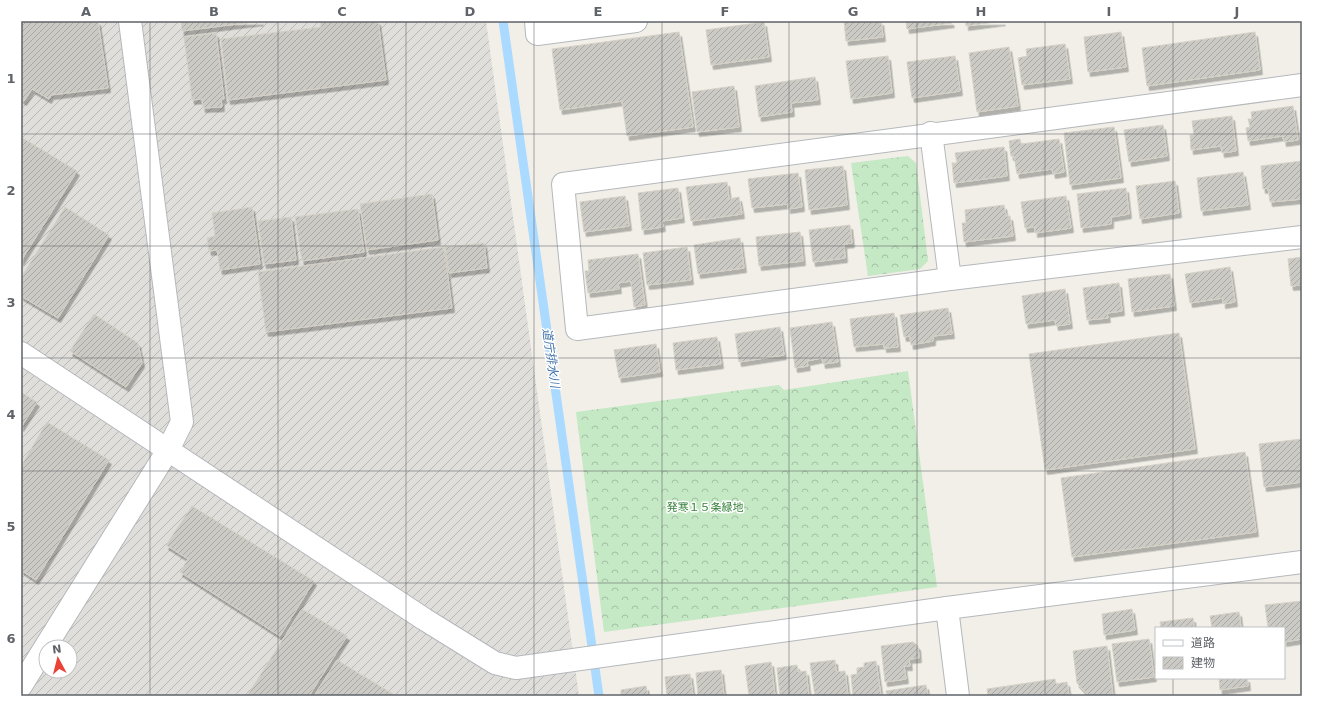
<svg xmlns="http://www.w3.org/2000/svg" width="1323" height="717" viewBox="0 0 1323 717" font-family="'DejaVu Sans','Noto Sans JP',sans-serif">
<defs>
<pattern id="industrial-furrows" width="10" height="10" patternUnits="userSpaceOnUse"><rect width="10" height="10" fill="#e0deda"/><path d="M-1 1l2-2M0 10L10 0M9 11l2-2" fill="none" stroke="#b9b8b5"/></pattern>
<pattern id="forest-crowns" width="20" height="18" patternUnits="userSpaceOnUse"><rect width="20" height="18" fill="#c5e8c5"/><path d="M2 6a3 3 0 1 1 6 0M12 15a3 3 0 1 1 6 0" fill="none" stroke="#a3c0a4"/></pattern>
<pattern id="building-hatch" width="6" height="6" patternUnits="userSpaceOnUse"><rect width="6" height="6" fill="#cccac5"/><path d="M-1 1l2-2M0 6l6-6M5 7l2-2" fill="none" stroke="#a9a8a4"/></pattern>
<filter id="shadow"><feDropShadow dx="2.5" dy="4.5" stdDeviation="0" flood-color="#0004"/></filter>
</defs>
<rect width="100%" height="100%" fill="#f1efe8"/>
<path fill="url(#industrial-furrows)" fill-rule="evenodd" d="M21,21H486L579,696H21ZM46,647H70V671H46Z"/>
<g fill="url(#forest-crowns)">
<path d="M908,156L916,163L928,261L920,269L868,276L851,163Z"/>
<path d="M908,371L937,587L604,632L576,412L779,385L784,390Z"/>
</g>
<g fill="none" stroke-linecap="round" stroke-linejoin="round">
<path stroke="#aadaff" stroke-width="9" d="M503,21L599,696"/>
</g>
<g fill="url(#building-hatch)" stroke="#d6d1c6" filter="url(#shadow)">
<path d="M21,21H98L108,88L51,95L49,99L32,89L24,101L21,99Z"/>
<path d="M181,21H261L182,31Z"/>
<path d="M320,21H378L386,80L228,100L221,39L321,27Z"/>
<path d="M844,21H881L883,37L846,41Z"/>
<path d="M906,21H951L952,23L907,29Z"/>
<path d="M966,21H1003L966,26Z"/>
<path d="M764,22L769,57L711,65L706,30Z"/>
<path d="M679,32L693,127L627,136L622,101L560,110L552,49Z"/>
<path d="M1121,32L1126,67L1088,72L1084,37Z"/>
<path d="M1255,32L1260,70L1147,86L1142,48Z"/>
<path d="M216,33L224,99H221L222,107L203,108L202,99L192,100L184,37Z"/>
<path d="M1065,44L1070,79L1022,85L1018,58L1027,56L1026,49Z"/>
<path d="M1009,47L1018,106L977,112L969,53Z"/>
<path d="M888,56L892,93L851,99L846,61Z"/>
<path d="M955,56L960,91L912,98L907,62Z"/>
<path d="M815,77L818,100L791,103L792,112L759,117L755,86Z"/>
<path d="M734,86L739,127L697,132L692,92Z"/>
<path d="M1293,106L1298,140L1284,142L1283,136L1248,141L1246,128L1250,127L1248,119H1252L1251,112Z"/>
<path d="M1232,116L1236,151L1222,153L1221,146L1191,150L1190,135H1194L1192,121Z"/>
<path d="M1163,125L1167,156L1129,162L1124,130Z"/>
<path d="M1114,127L1121,178L1070,185L1064,133Z"/>
<path d="M21,137L77,171L21,261Z"/>
<path d="M1020,139L1021,144L1059,139L1064,172L1053,174L1052,169L1017,174L1014,156H1011L1009,141Z"/>
<path d="M1004,147L1007,176L954,183L952,163H957L955,153Z"/>
<path d="M1302,161V199L1270,202L1268,188L1263,189L1261,166Z"/>
<path d="M843,166L847,205L809,210L805,170Z"/>
<path d="M1243,172L1248,205L1201,211L1197,178Z"/>
<path d="M798,173L802,207L788,209V204L752,208L748,179Z"/>
<path d="M1175,181L1179,213L1140,219L1136,186Z"/>
<path d="M727,182L729,199L739,197L742,214L691,221L686,187Z"/>
<path d="M678,188L682,218L662,221L663,227L642,230L638,193Z"/>
<path d="M1126,188L1129,214L1111,217V224L1081,228L1077,194Z"/>
<path d="M432,194L438,240L367,250L360,204Z"/>
<path d="M625,196L629,226L584,232L580,202Z"/>
<path d="M1066,196L1071,228L1035,233V227L1025,228L1021,202Z"/>
<path d="M1004,205L1006,216H1010L1013,236L964,242L962,223H966L965,210Z"/>
<path d="M65,207L109,235L58,318L21,296V278Z"/>
<path d="M252,207L260,264L220,270L217,250L209,251L207,238L215,236L212,213Z"/>
<path d="M358,209L364,252L302,261L295,217Z"/>
<path d="M291,217L296,260L264,264L258,221Z"/>
<path d="M850,225L852,243L844,244L845,258L813,262L809,230Z"/>
<path d="M800,232L803,261L759,266L756,237Z"/>
<path d="M740,238L744,268L698,274L694,245Z"/>
<path d="M484,243L487,268L449,273L445,247Z"/>
<path d="M444,247L452,308L266,332L258,272Z"/>
<path d="M687,247L691,280L647,285L643,253Z"/>
<path d="M638,254L645,305L634,307L631,281L618,283L619,289L588,293L585,271H589L588,260Z"/>
<path d="M1302,257V285L1291,286L1288,259Z"/>
<path d="M1230,267L1235,302L1223,304V298L1190,303L1185,274Z"/>
<path d="M1170,274L1174,306L1132,312L1128,279Z"/>
<path d="M1119,283L1122,311L1107,313L1108,318L1087,320L1083,288Z"/>
<path d="M1065,289L1070,324L1056,326L1055,320L1026,324L1022,296Z"/>
<path d="M948,308L952,334L933,336V341L911,345L910,336L904,337L900,315Z"/>
<path d="M894,313L898,347L884,348V344L854,347L850,319Z"/>
<path d="M94,314L138,343L142,363L126,387L70,351Z"/>
<path d="M832,322L838,362L823,364L822,358L807,361L808,366L795,368L790,328Z"/>
<path d="M780,327L784,355L739,362L735,334Z"/>
<path d="M1179,333L1195,449L1045,470L1029,354Z"/>
<path d="M717,337L721,364L676,370L673,343Z"/>
<path d="M656,344L660,372L619,378L614,350Z"/>
<path d="M21,392L37,402L21,427Z"/>
<path d="M47,422L109,460L36,580L21,570V466Z"/>
<path d="M1302,439V482L1264,487L1259,444Z"/>
<path d="M1245,452L1256,532L1072,557L1061,478Z"/>
<path d="M192,506L314,581L280,636L180,572L188,559L166,545Z"/>
<path d="M1302,601V639L1284,642V628H1268L1265,605Z"/>
<path d="M302,609L347,636L309,696H247Z"/>
<path d="M1132,609L1135,630L1104,635L1102,614Z"/>
<path d="M1239,612L1241,628H1212L1210,616Z"/>
<path d="M1193,618L1194,628H1161L1160,622Z"/>
<path d="M1149,639L1154,677L1117,682L1112,644Z"/>
<path d="M913,642L918,646L919,658L909,659L910,666H904L906,679L885,682L881,646Z"/>
<path d="M1107,646L1113,696H1089L1077,683L1073,651Z"/>
<path d="M337,660L393,694L392,696H314Z"/>
<path d="M835,660L836,672L845,671L848,696H815L810,663Z"/>
<path d="M876,661L881,696H853L851,675L857,674V668L864,667V663Z"/>
<path d="M771,662L775,696H749L745,666Z"/>
<path d="M797,665L798,672L806,671L809,696H780L777,668Z"/>
<path d="M721,670L724,696H698L696,673Z"/>
<path d="M690,674L693,696H667L665,677Z"/>
<path d="M1219,678H1247L1248,686L1220,690Z"/>
<path d="M1055,679L1056,684L1067,682L1069,696H988L987,689Z"/>
<path d="M926,685L928,696H887L886,691Z"/>
<path d="M646,686L648,696H621V690Z"/>
</g>
<g fill="none" stroke-linecap="round" stroke-linejoin="round">
<defs>
<g id="minor">
<path d="M536,21L537,34L636,21"/>
<path d="M1302,85L563,184L577,329L950,279L1302,237"/>
<path d="M931,133L950,279"/>
<path d="M21,353L424,619L495,663L516,668L947,608L1302,562"/>
<path d="M947,608L958,696"/>
<path d="M21,686L168,450L182,422L130,21"/>
</g>
</defs>
<use href="#minor" stroke="#b5b8bc" stroke-width="24"/>
<use href="#minor" stroke="#fff" stroke-width="22"/>
</g>
<path fill="none" stroke="#5f6368" stroke-width="1" stroke-opacity="0.55" d="M150,21V696M278,21V696M406,21V696M534,21V696M662,21V696M789,21V696M917,21V696M1045,21V696M1173,21V628M21,134H1302M21,246H1302M21,358H1302M21,471H1302M21,583H1302M1173,678V696"/>
<g text-anchor="middle" dominant-baseline="central" stroke-width="3" stroke-linejoin="round" paint-order="stroke">
<g font-size="11" fill="#348238" stroke="#fff">
<text x="705" y="507">発寒１５条緑地</text>
</g>
<g font-size="12" font-style="italic" fill="#4174aa" stroke="#fff">
<text transform="translate(551 358) rotate(82)">道庁排水川</text>
</g>
</g>
<rect width="1323" height="717" fill="none" stroke="#ffffff" stroke-width="44"/>
<rect x="1155" y="627" width="130" height="52" fill="#ffffff" stroke="#bfc1c3"/>
<rect x="1163" y="640" width="20" height="6" fill="#ffffff" stroke="#bfc1c3"/>
<text x="1191" y="647" font-size="12" fill="#5f6368">道路</text>
<rect x="1163" y="657" width="20" height="12" fill="url(#building-hatch)" stroke="#bfc1c3"/>
<text x="1191" y="667" font-size="12" fill="#5f6368">建物</text>
<g transform="translate(58 659) rotate(353)"><circle r="19" fill="#ffffff" stroke="#bfc1c3"/>
<path d="M0-3L7 15L0 10L-7 15Z" fill="#ea4335"/>
<text y="-6" font-size="11" font-weight="bold" text-anchor="middle" fill="#5f6368">N</text>
</g>
<rect x="22" y="22" width="1279" height="673" fill="none" stroke="#5f6368" stroke-width="1.5"/>
<g font-size="13" text-anchor="middle" font-weight="bold" fill="#5f6368">
<text x="86" y="16">A</text>
<text x="214" y="16">B</text>
<text x="342" y="16">C</text>
<text x="470" y="16">D</text>
<text x="598" y="16">E</text>
<text x="725" y="16">F</text>
<text x="853" y="16">G</text>
<text x="981" y="16">H</text>
<text x="1109" y="16">I</text>
<text x="1237" y="16">J</text>
<text x="11" y="83">1</text>
<text x="11" y="195">2</text>
<text x="11" y="307">3</text>
<text x="11" y="419">4</text>
<text x="11" y="531">5</text>
<text x="11" y="643">6</text>
</g>
</svg>
